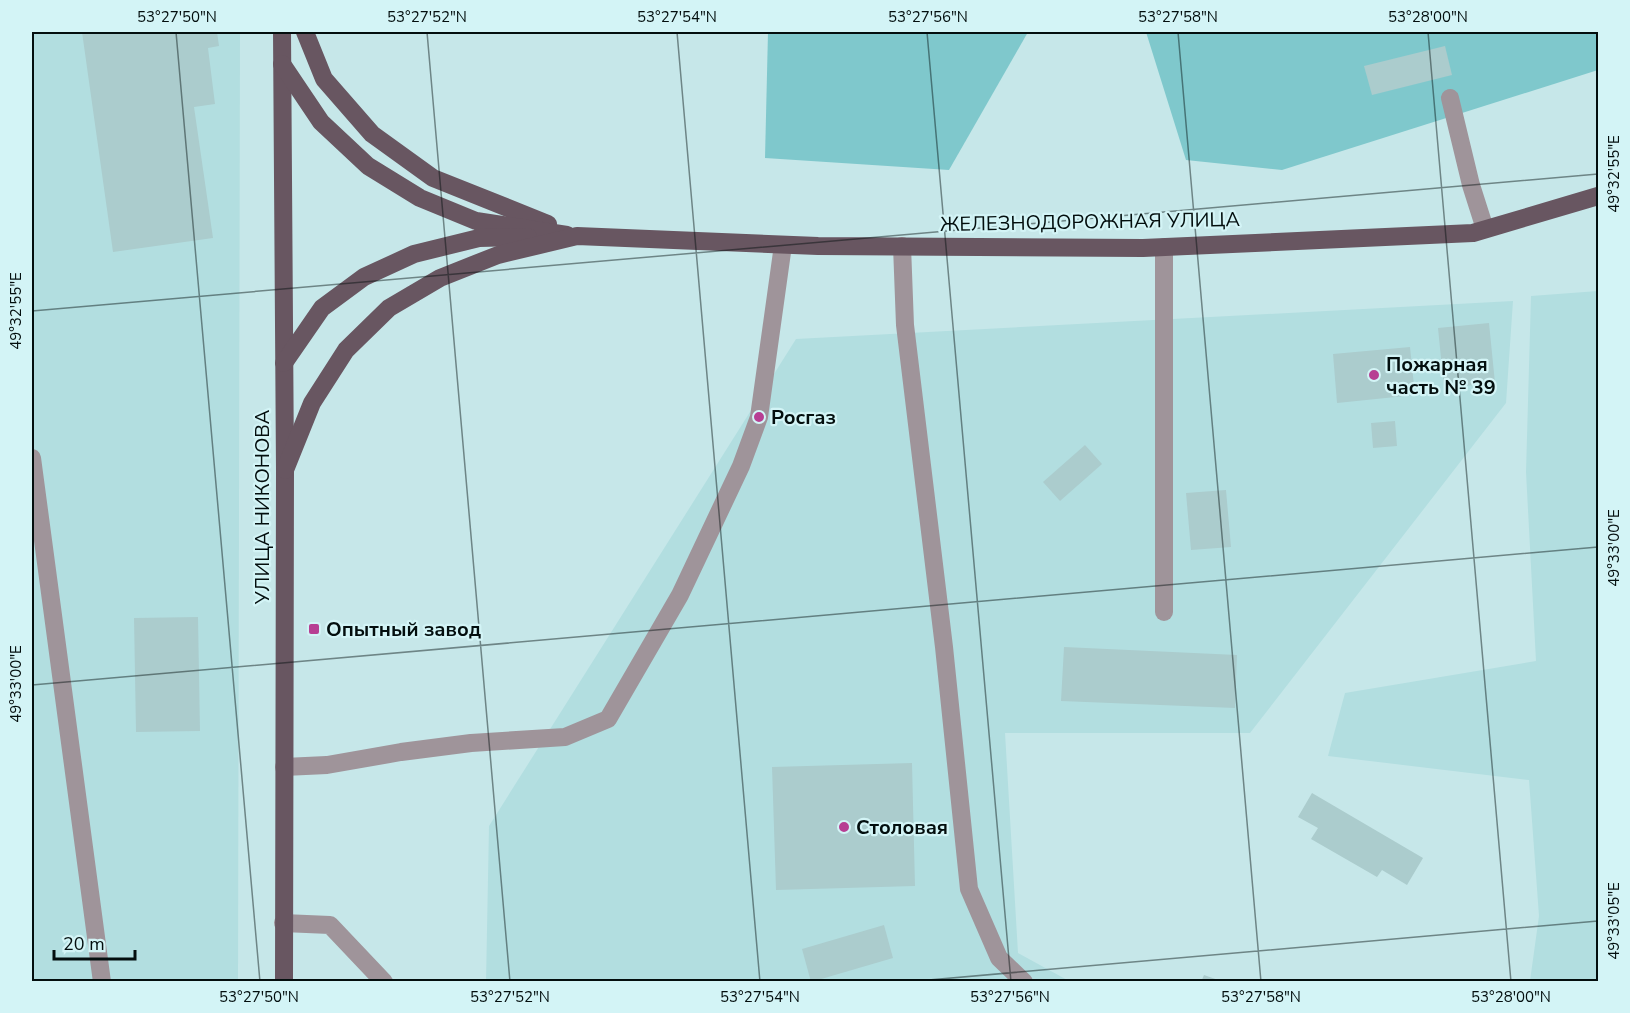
<svg xmlns="http://www.w3.org/2000/svg" width="1630" height="1013" viewBox="0 0 1630 1013" font-family="'Nunito Sans',sans-serif">
<rect width="100%" height="100%" fill="#c6e7e9"/>
<g fill="#b2dee0">
<path d="M32,32H240L238,981H32Z"/>
<path d="M1598,291V981H1530L1539,916L1529,780L1328,756L1345,693L1536,661L1526,472L1531,296Z"/>
<path d="M1513,301L1506,403L1250,733H1005L1018,953L1069,981L486,982L489,826L796,339Z"/>
</g>
<g fill="#7fc8cc">
<path d="M768,32H1028L949,170L765,158Z"/>
<path d="M1146,32H1598V70L1282,170L1186,160Z"/>
</g>
<g fill="#abcccd">
<path d="M82,32H217L219,46L208,48L215,104L194,107L213,238L113,252Z"/>
<path d="M1445,46L1452,75L1372,95L1364,66Z"/>
<path d="M1489,323L1495,383L1444,388L1438,328Z"/>
<path d="M1410,347L1415,395L1337,403L1333,354Z"/>
<path d="M1395,421L1397,446L1373,448L1371,423Z"/>
<path d="M1085,445L1102,464L1060,501L1043,482Z"/>
<path d="M1226,490L1231,547L1191,550L1186,493Z"/>
<path d="M198,617L200,731L136,732L134,618Z"/>
<path d="M1064,647L1237,655L1235,708L1061,701Z"/>
<path d="M912,763L915,886L776,890L772,767Z"/>
<path d="M1312,793L1423,858L1407,885L1382,870L1377,877L1311,839L1318,828L1298,817Z"/>
<path d="M884,925L893,958L811,982L802,949Z"/>
<path d="M1204,975L1221,981V982H1201Z"/>
</g>
<g fill="none" stroke-linecap="round" stroke-linejoin="round">
<g stroke="#9f949a" stroke-width="18">
<path d="M1450,98L1471,185L1485,229"/>
<path d="M902,246L905,325L944,647L969,889L999,958L1024,982"/>
<path d="M1164,247V612"/>
<path d="M32,458L102,982"/>
<path d="M284,767L327,765L401,752L471,743L565,737L608,719L680,595L741,466L759,417L783,245"/>
<path d="M283,923L330,925L384,982"/>
</g>
<g stroke="#685661" stroke-width="18">
<path d="M282,32L285,470L284,982"/>
<path d="M305,32L324,79L372,134L433,178L548,224"/>
<path d="M282,64L321,122L368,166L420,198L476,221L567,235"/>
<path d="M284,363L322,308L364,277L414,254L479,238L528,237"/>
<path d="M285,470L312,403L346,350L389,308L440,278L498,255L577,236L818,246L1143,248L1473,233L1598,196"/>
</g>
</g>
<path fill="none" stroke="#030e0e" stroke-width="1.5" stroke-opacity="0.45" d="M176,32L260,982M427,32L510,982M677,32L760,982M927,32L1011,982M1178,32L1261,982M1428,32L1511,982M32,311L1598,174M32,685L1598,547M906,982L1598,921"/>
<g fill="#b73f93" stroke="#d3f4f6" stroke-width="2">
<circle cx="1374" cy="375" r="6"/>
<circle cx="759" cy="417" r="6"/>
<rect x="308" y="623" width="12" height="12" rx="3"/>
<circle cx="844" cy="827" r="6"/>
</g>
<g text-anchor="middle" dominant-baseline="central" stroke-width="4.5" stroke-linejoin="round" paint-order="stroke">
<g font-size="20" fill="#030e0e" stroke="#d3f4f6">
<text transform="translate(1090 222) rotate(-1)">ЖЕЛЕЗНОДОРОЖНАЯ УЛИЦА</text>
<text transform="translate(262 507) rotate(-90)">УЛИЦА НИКОНОВА</text>
</g>
<g font-size="20" font-weight="bold" fill="#030e0e" stroke="#d3f4f6" text-anchor="start">
<text x="1386" y="364">Пожарная<tspan x="1386" dy="23">часть № 39</tspan></text>
<text x="771" y="417">Росгаз</text>
<text x="326" y="629">Опытный завод</text>
<text x="856" y="827">Столовая</text>
</g>
</g>
<rect width="1630" height="1013" fill="none" stroke="#d3f4f6" stroke-width="66"/>
<path d="M54 950v9h81v-9" fill="none" stroke="#030e0e" stroke-width="3"/>
<text x="63" y="950" font-size="18" fill="#030e0e" stroke="#d3f4f6" stroke-width="4.5" paint-order="stroke">20 m</text>
<rect x="33" y="33" width="1564" height="947" fill="none" stroke="#030e0e" stroke-width="2"/>
<g font-size="15" text-anchor="middle" fill="#030e0e">
<text x="177" y="22">53°27'50"N</text>
<text x="427" y="22">53°27'52"N</text>
<text x="677" y="22">53°27'54"N</text>
<text x="928" y="22">53°27'56"N</text>
<text x="1178" y="22">53°27'58"N</text>
<text x="1428" y="22">53°28'00"N</text>
<text transform="translate(1614 174) rotate(-90)" y="5">49°32'55"E</text>
<text transform="translate(16 311) rotate(-90)" y="5">49°32'55"E</text>
<text transform="translate(1614 548) rotate(-90)" y="5">49°33'00"E</text>
<text transform="translate(16 684) rotate(-90)" y="5">49°33'00"E</text>
<text transform="translate(1614 921) rotate(-90)" y="5">49°33'05"E</text>
<text x="259" y="1002">53°27'50"N</text>
<text x="510" y="1002">53°27'52"N</text>
<text x="760" y="1002">53°27'54"N</text>
<text x="1010" y="1002">53°27'56"N</text>
<text x="1261" y="1002">53°27'58"N</text>
<text x="1511" y="1002">53°28'00"N</text>
</g>
</svg>
